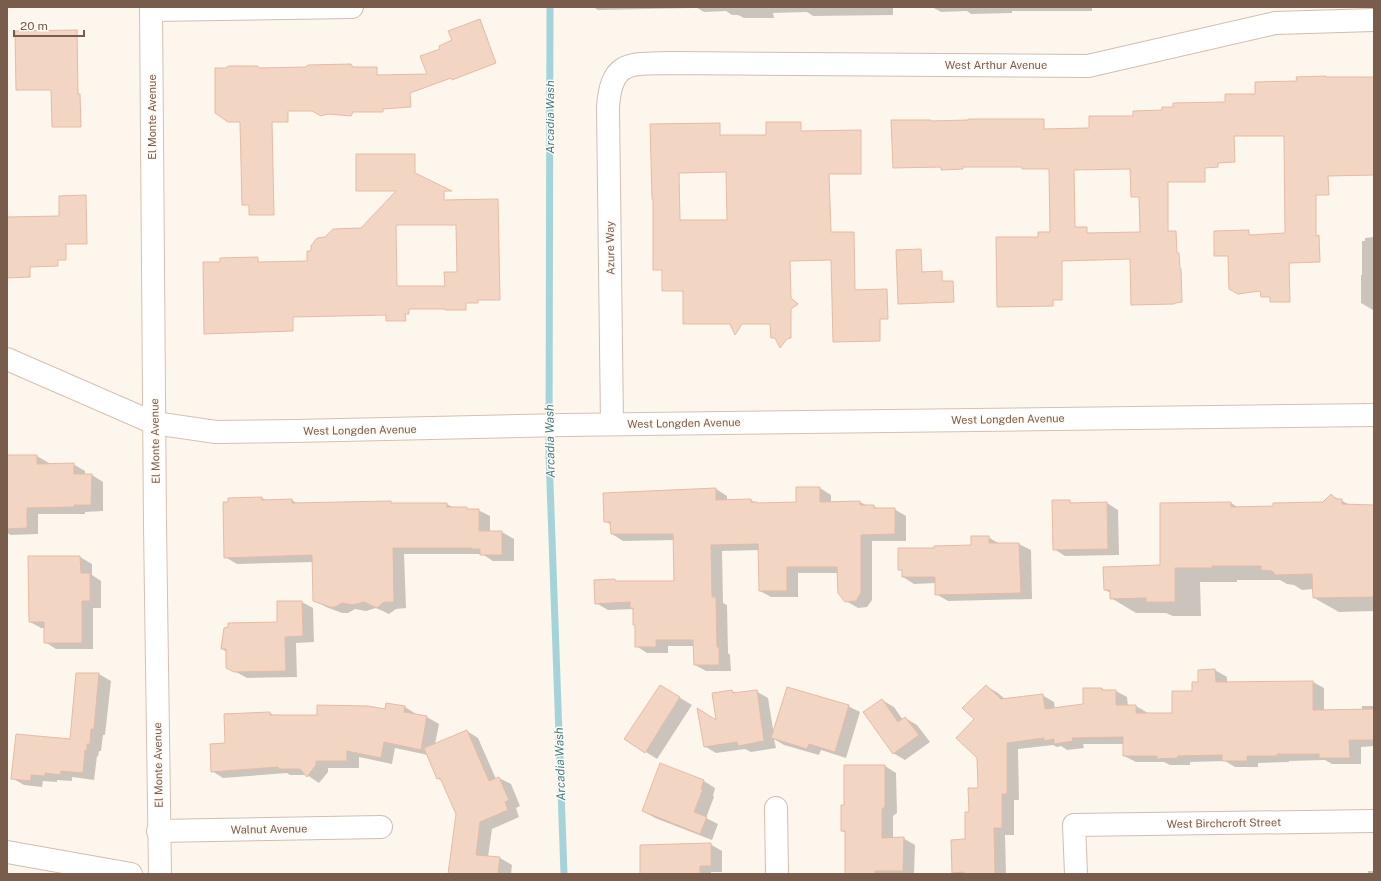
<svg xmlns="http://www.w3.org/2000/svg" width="1381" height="881" viewBox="0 0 1381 881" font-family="'Public Sans',sans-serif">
<rect width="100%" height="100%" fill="#fdf6ec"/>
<g fill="#0003">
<path d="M593,7H893V15L813,16L807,12L773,13L774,18H744L738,15H732L726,11L704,12L697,8L598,10Z"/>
<path d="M932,7H1092V11H1012V13L971,14L967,11L941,12Z"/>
<path d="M1374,237V310H1373L1361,303V275H1362V241H1365V238Z"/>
<path d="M7,455L37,456L49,463V465L73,464L85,471V475H92L103,482V511L85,512V514H38V534L11,535L7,533Z"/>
<path d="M820,488L831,495V502H860L868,506H874L878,509H894L906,516V541H872V600L867,607L858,608L846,601L838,573H798V597H771L760,591L759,550L722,551L723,603L727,605L728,653L730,655L731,671H706L695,665L694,646H668V653H647L636,646L634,609L608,610L596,603L614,580L618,582H675L674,540L623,541L612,534L611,525L605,521L716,489L727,496V501L751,500L758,504L797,503Z"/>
<path d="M1331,495L1350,505L1374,506V611L1339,612L1314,598L1313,589L1302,590L1294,585L1287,584L1280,580H1237V582H1200L1201,616H1173L1166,613H1136L1111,598V593L1105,590L1161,566V504L1231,503L1239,508L1274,507L1323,503Z"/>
<path d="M262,498L268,501L292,500L298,504L391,502L394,504H447L454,508H467L470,510H478L490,516V532H502L514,539V561H493L482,554H404L406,608L396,609L389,614L376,608L366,611L355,609L348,613H342L326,607L314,600V562L237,564L225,557L229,499Z"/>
<path d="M1069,501L1074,504L1107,503L1118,510L1119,555L1065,556L1054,549Z"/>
<path d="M988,537L1000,544H1019L1031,550L1032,599L948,601L936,594V583L914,584L903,577V571L899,569L935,549L972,546Z"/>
<path d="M29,557H80L92,564V575L101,581V608H93V649H56L45,642V628H41L30,622Z"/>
<path d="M302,602L313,608L314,642L296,643L297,677L247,678L227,667V652L222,649L278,623Z"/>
<path d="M1215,670L1227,677V683L1313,682L1324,688V711L1362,710V706H1374V746L1361,747V764H1332L1325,760L1289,761V762L1258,763V767H1235L1225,761L1190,762V765H1170L1164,762H1136L1124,756V744H1083L1084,748L1067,750L1061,746L1057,747L1053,745L1018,749L1019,800H1014V835H1005L1006,874H957L953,872L966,840L970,813L979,789L975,719L986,686L998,693L1005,699L1042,695L1054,702L1055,709L1084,705L1102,689L1105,691H1116L1127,697L1128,706H1136L1148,713V714H1173L1199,683V671Z"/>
<path d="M77,674H99L111,681L105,735H103L101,751H99L98,757L97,756L94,780L72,777V781L57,780V782L43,781L42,787L24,785L12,778L71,740Z"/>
<path d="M732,691L738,694L756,691L768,698L774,735L848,706L860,712L846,758L821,750L819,755L784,745L774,739L776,748L751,752L745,749L716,753L704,746L718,721L713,693Z"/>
<path d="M672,693L692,705L657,759L646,752Z"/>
<path d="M882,700L894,707L903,720L905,718L917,725L930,742L905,760L893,753Z"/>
<path d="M405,707L416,714V715L427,717L439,724L435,744L467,731L478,738L496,779L499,778L511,784L520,806L516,808L519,817L492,829L488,857L500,858L512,865L511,874H449L457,814L443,781L438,779L428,755L395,748L392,764L359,757V768H328V772L319,783L307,775H290L287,773L223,778L212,771L226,744L270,713L275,716H318Z"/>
<path d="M660,765L704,781L715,788L713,796L714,797L706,818L718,824L712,840L655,818L643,811Z"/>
<path d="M885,766L896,773L897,813L893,816V838H903L915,845L914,874H846V833L842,831L845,806Z"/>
<path d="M710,844L722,851V872H711V874H641Z"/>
<rect x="1368" y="871" width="6" height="3"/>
</g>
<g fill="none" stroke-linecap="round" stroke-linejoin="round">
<path stroke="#a5d3da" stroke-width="7" d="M550,7L549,455L564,874"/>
</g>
<g fill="#f3d5c3" stroke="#e6bba3" fill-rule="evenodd">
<path d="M480,19L496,63L452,80L451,78L410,93L411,107L383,109V112H353L351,116L328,114L321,116L312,111H288V122H272L274,215H249V205H242L240,122H228L215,113V68H226L228,66H258L259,68L306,67L308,65L351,64L353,67H377V75L427,74L420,56L440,49L439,46L452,40L448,31Z"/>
<path d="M77,30L78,94H80L81,127H52L51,90H16L15,31Z"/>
<path d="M1326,76V77H1374V175L1328,176L1329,195H1316V236L1319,235L1320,262L1289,263L1290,302H1270V297H1261L1260,291L1238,294L1229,289L1228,256H1214V231L1249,230V235L1285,233L1284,136H1234L1235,162L1218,163V167L1205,168V182H1168V231H1176L1177,253H1179L1180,269H1181L1182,302L1176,303L1174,304L1131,305L1130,259L1062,261V300H1053V306L997,307L996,237H1038V232H1050L1049,169H1022V167H963V169L941,170V167L893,168L891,120H931V121L968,120V119H1044V129L1089,128V116H1133V111L1162,110V107H1173V103L1225,102V94H1255V82L1297,81L1296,77ZM1130,169L1131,197H1139L1140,232L1087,233V227H1075L1074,170Z"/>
<path d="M766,122H801V131L861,130V174H829L831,232H854L855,290L887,289L888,319H880V341L833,342L831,260L790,261L791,298L798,304L791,309V338L787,339L780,348L775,338H771L770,324H742L735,335L730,324H683V291H662V270H653V199H652L650,124L720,123V135H766ZM726,172L727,220H680L679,173Z"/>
<path d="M356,154H415V173L452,191H444V200L498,199L500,300H478V303H466V310H445V309H409V314H405L406,321H386V315L293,317V331L204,334L203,262H220V258L258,257V262H260L307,261V251H311V246L317,238L325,237L333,229L361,228L396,191H356ZM396,225H456L457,272H444L445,286H397Z"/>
<path d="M86,195L87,244H66V260H58V266L30,267V277L7,278V217L59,216V196Z"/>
<path d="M921,249L922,272L942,271V281H953L954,302L898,304L896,250Z"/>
<path d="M7,455H37V464L74,463V474H92L91,505H74V507L27,508V528L7,529Z"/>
<path d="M796,487H820V502L860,501V505H874V508H895V534L861,535V593L856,601L845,602L838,593L837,567H787V591H759L758,544L711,545L712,597H716L717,647H719V665H694L693,640H656V647H635V625H633V608H630V602L595,604L594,580L615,579V581H674L673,534H611L610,522H604L603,493L716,488V500L751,499V502H757V503L796,502Z"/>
<path d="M1331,494L1336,499H1342V504L1374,505V597L1313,598L1312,574L1276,575L1272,571L1261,570V566H1212V568H1175V602H1146V598L1110,599V590H1104L1103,567L1160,565V503L1231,502V507L1273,506V503L1323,502Z"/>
<path d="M262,497V500L292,499V503L391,501V503H447V507H467V509H479V531H502V555H480V549H472V548H393L394,602H384L377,608L364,602L353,605L342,603L335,607H330L313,601L312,555L224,558L223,502H228V498Z"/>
<path d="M1052,500H1070V503L1107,502L1108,549L1053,550Z"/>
<path d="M971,536H989V543H1019L1021,593L935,595V577H902V570H898V548H934V546L971,545Z"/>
<path d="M28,556H80L81,573H90V601H82V643H44V622H29Z"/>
<path d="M277,601H302L303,636L285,637L286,671L234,672L226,668V649H221L224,628L228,627V623L277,622Z"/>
<path d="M1215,669L1216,682L1313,681V710L1374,709V740H1349L1350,758H1319V754H1277V756H1247V761H1222V755L1178,756V758L1157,759V756H1123V737L1072,738L1073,741L1054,744V739L1044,741V738L1007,743V794H1002V828H994L995,874H964V872L952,873L951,840L965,839V812H969L968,788H978L977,758L956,738L974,719L962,708L986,685L1001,699L1043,694L1045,709L1083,704V688H1102V690H1116V705H1136V713H1172V691H1192V682H1198V670Z"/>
<path d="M76,673H99L94,729H91L90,744H87V751L85,750L83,773L61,771L60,775L45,773V776L31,775V781L11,779L16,734L70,739Z"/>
<path d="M660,685L680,697L645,753L624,739Z"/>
<path d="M787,687L849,705L835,752L809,744L807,749L771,738Z"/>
<path d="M732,690L733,693L757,690L764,741L738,746L737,742L704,747L697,708L716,720L712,693Z"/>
<path d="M882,699L898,722L905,717L919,735L893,754L863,712Z"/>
<path d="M386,703L405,706L404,712L427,716L421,750L384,742L381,758L347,751V761H316V765L307,777L300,769H278V767L211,772L210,744L225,743L224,714L270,712V715H317V705L368,706L385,709Z"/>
<path d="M467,730L489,781L499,777L509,800L505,802L508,810L480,822L476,855L500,857L498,874H448L456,814L440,778L437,779L424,748Z"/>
<path d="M660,763L704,780L701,789H703L694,812L707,817L700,834L642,811Z"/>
<path d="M844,765H885V807L882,809V838L904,837L903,871H875V874H845V831H841V805H844Z"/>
<path d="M711,843V866H700V874H640V845Z"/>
</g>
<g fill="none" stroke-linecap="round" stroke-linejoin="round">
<defs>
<g id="street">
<path d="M151,10L352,7"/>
<path d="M612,424L608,108C611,59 631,64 671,63L1088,66L1275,23L1374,20"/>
<path d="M776,808L777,874"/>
<path d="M158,831L381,827"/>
<path d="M7,852L131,874"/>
<path d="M1076,874L1074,825L1374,821"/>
</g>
<g id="secondary">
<path d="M151,7L155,526L160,874"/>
<path d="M7,359L154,423L216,432L296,431L564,425L1374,415"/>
</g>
</defs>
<use href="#street" stroke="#d1beb0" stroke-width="24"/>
<use href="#secondary" stroke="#d6c0b0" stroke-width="24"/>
<use href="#street" stroke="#fff" stroke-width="22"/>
<use href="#secondary" stroke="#fff" stroke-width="22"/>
</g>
<g text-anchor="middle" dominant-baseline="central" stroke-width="3" stroke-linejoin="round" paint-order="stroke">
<g font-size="11" fill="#7a5c4d" stroke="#fffaf3">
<text x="996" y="65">West Arthur Avenue</text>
<text transform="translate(152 117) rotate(-90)">El Monte Avenue</text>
<text transform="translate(610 248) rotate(-91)">Azure Way</text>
<text transform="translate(1008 419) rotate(-1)">West Longden Avenue</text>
<text transform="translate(684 423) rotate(-1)">West Longden Avenue</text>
<text transform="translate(360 430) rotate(-1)">West Longden Avenue</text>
<text transform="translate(155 441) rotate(-91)">El Monte Avenue</text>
<text transform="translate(158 765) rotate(-91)">El Monte Avenue</text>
<text transform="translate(1224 823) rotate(-1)">West Birchcroft Street</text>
<text transform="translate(269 829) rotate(-1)">Walnut Avenue</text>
</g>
<g font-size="12" font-style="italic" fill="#437c86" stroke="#fffaf3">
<text transform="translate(550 117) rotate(-90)">Arcadia Wash</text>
<text transform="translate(550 441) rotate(-91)">Arcadia Wash</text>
<text transform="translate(560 764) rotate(-92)">Arcadia Wash</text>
</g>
</g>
<rect width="1381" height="881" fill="none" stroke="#7a5c4d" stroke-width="16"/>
<path d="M14 30v6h70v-6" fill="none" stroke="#7a5c4d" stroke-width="2"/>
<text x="20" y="30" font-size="12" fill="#7a5c4d" stroke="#fffaf3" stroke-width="3" paint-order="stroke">20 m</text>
</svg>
